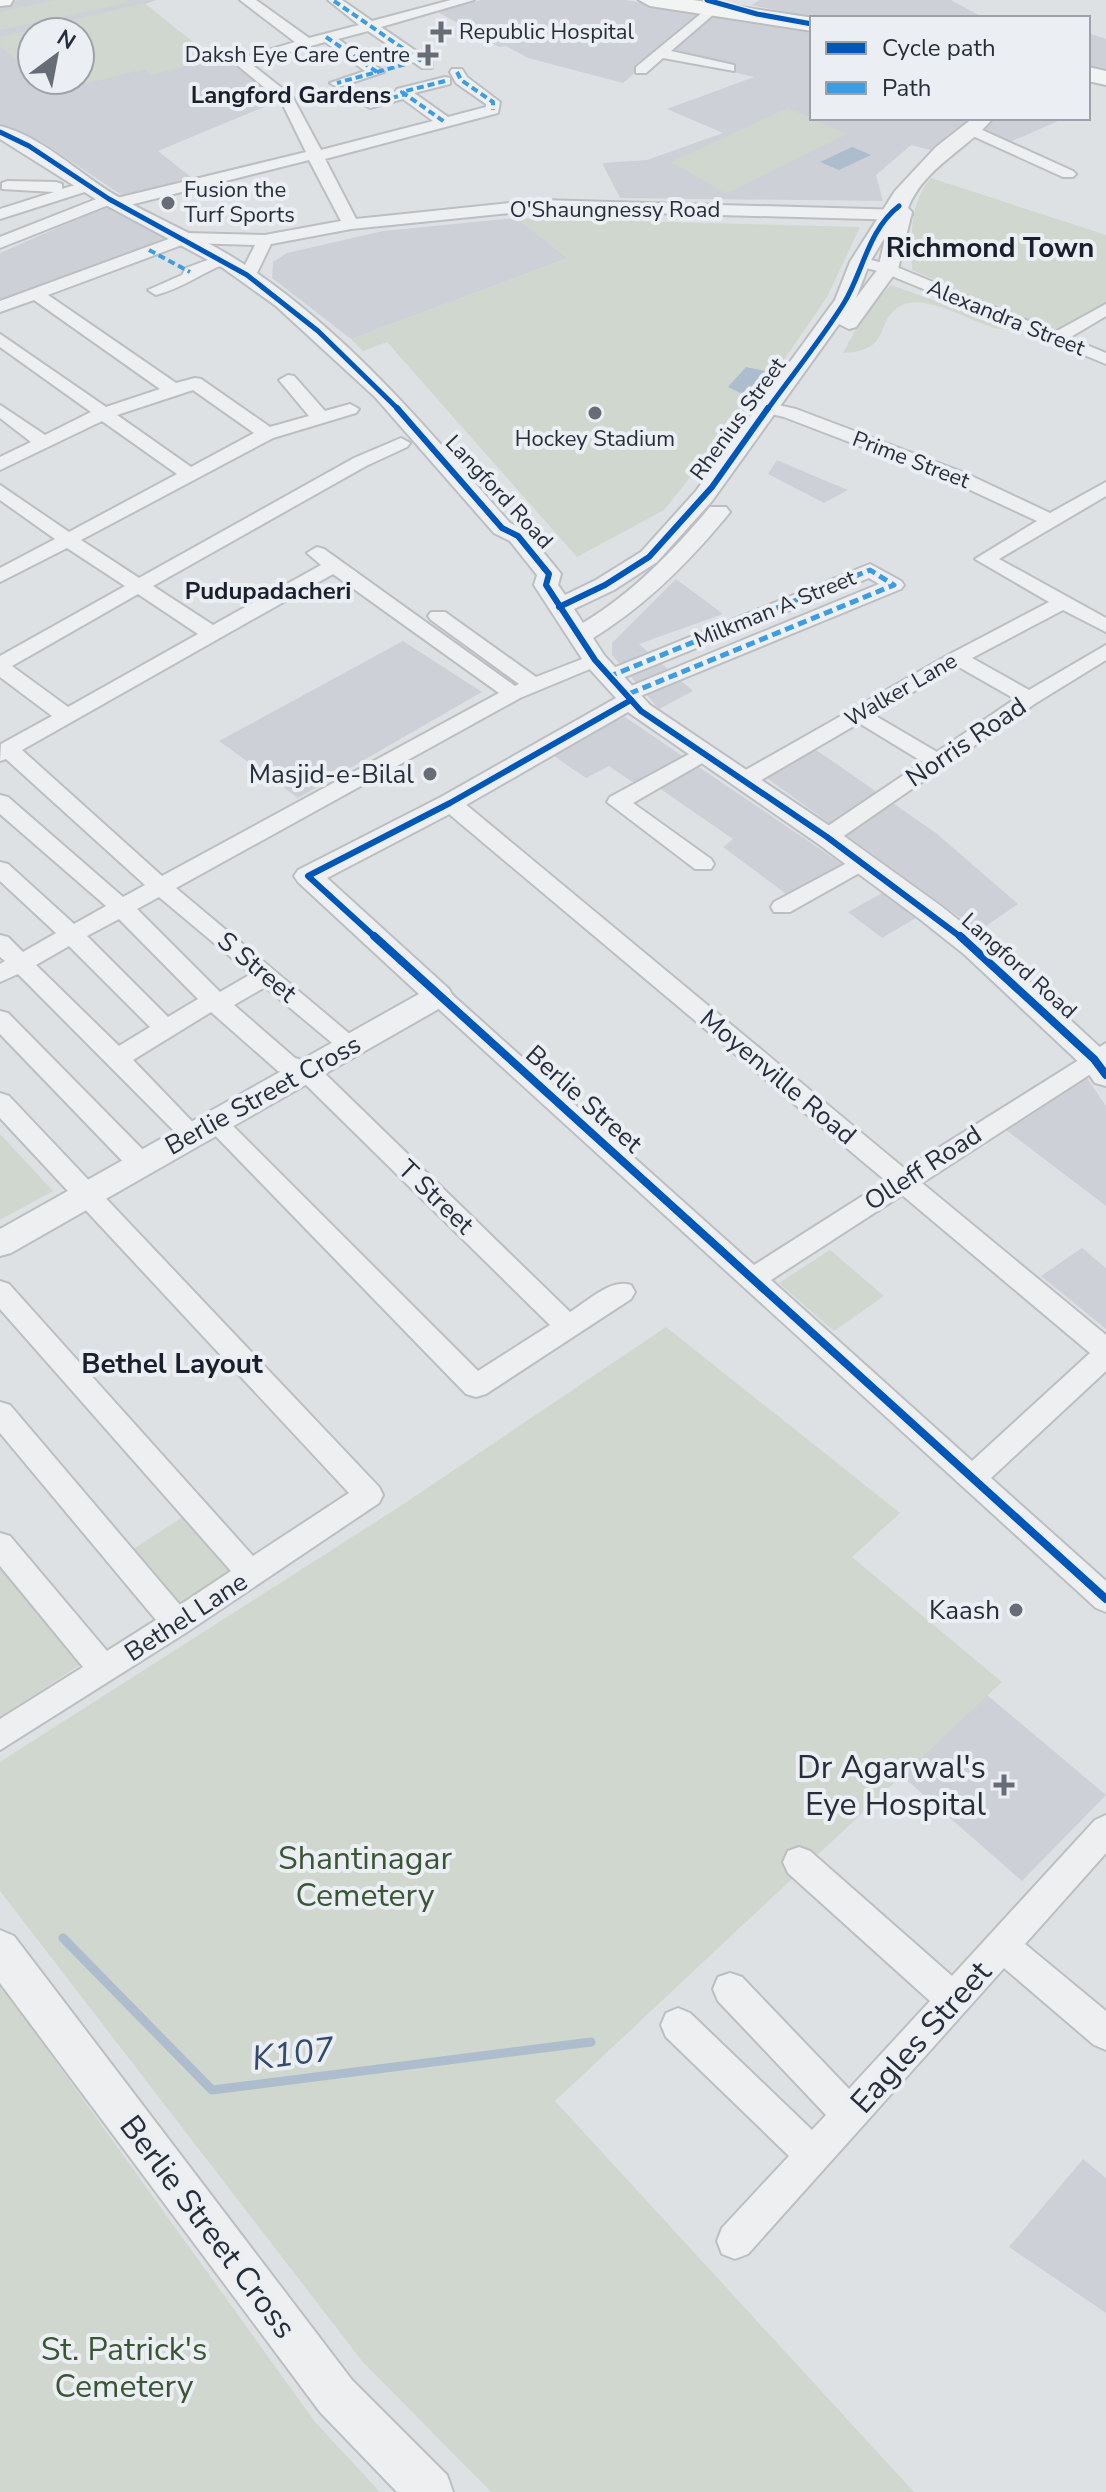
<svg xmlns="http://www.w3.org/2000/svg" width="1106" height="2492" viewBox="0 0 1106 2492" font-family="'Nunito Sans',sans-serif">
<rect width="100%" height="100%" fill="#dee1e4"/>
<g fill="#cdd0d7" fill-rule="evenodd">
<path d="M18,0H157L145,4L214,59L222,57L281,100L158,151L191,177L126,198L42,142L0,125V3ZM32,32H80V80H32Z"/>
<path d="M481,0H626L704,14L623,83L528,58L506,46L499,47L438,12Z"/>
<path d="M760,0H951L984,18H813L751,5Z"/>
<path d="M710,15L812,33V118H971L934,151L911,145L876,175L883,201L620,198L602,163L647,160L723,133L667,109L754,77L662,56Z"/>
<path d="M1088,33L1106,39V71L1088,68Z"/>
<path d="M996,118H1065L1010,142L981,129Z"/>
<path d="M107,206L165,238L0,302V253Z"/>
<path d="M516,218L568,258L351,339L272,278L273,262L287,253L383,231Z"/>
<path d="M777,460L826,481L848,490L824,503L768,474Z"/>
<path d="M676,579L723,614L639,644L693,691L659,709L612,655V643Z"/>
<path d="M403,641L482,692L298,798L219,741Z"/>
<path d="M622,715L854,872L798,903L723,847L733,839L659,788L650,794L609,766L586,778L551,754Z"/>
<path d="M812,747L936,833L1018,904L979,931L764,776Z"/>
<path d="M884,892L916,918L882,938L848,912Z"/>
<path d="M1087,1078L1106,1106V1206L1006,1130Z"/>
<path d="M1082,1248L1106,1268V1329L1041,1276Z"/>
<path d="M987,1695L1106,1795L1022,1881L902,1776Z"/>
<path d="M1083,2159L1106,2178V2313L1009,2247Z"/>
</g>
<g fill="#cfd7cf">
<path d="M54,0H128L130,2L0,30V12Z"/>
<path d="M144,3L214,59L151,75L144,69L65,89L59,84L47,88L38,80H80V32H32V74L0,46V37Z"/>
<path d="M788,108L847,134L726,194L671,162Z"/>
<path d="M931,178L1106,235V306L1060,333L912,270C912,236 908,205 931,178Z"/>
<path d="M516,218L860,227L827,297L784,360L664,510L577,557L387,342L363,351L351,339L568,258Z"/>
<path d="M891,285L1017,330C1011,330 1004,330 999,329C975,324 925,293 902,305C873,320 894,351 843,353L866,311Z"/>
<path d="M0,1134L53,1191L0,1220Z"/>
<path d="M830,1250L884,1296L834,1331L779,1283Z"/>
<path d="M666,1327L900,1513L852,1557L1002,1682L555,2101L914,2492H491L362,2361L0,1891V1762L399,1507Z"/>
<path d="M189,1513L241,1573L179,1615L127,1553Z"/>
<path d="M0,1563L81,1664L0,1718Z"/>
<path d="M0,1984L315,2422L380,2492H0Z"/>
</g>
<g fill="#adbdce">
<path d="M852,147L871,155L839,170L820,162Z"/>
<path d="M746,367L770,372L751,398L728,387Z"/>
</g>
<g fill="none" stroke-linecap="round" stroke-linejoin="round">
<path stroke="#adbdce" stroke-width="9" d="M63,1938L212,2090L591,2042"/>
<defs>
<g id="minor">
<path d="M240,0H256L309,38L359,25L328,0H342L372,21L451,0H474L381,27L432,62V68H422L368,31L338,39L384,72L342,86L337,87L330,83L365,71L325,42L250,63L292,96L321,150L433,121L403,99L370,108L363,104L395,92L397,89L445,77L450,78V84L414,93L448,117L486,107V104L456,83L450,72L452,69H462L467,77L500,102L498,113L325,159L356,219L540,200L904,210L912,215L904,220L540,210L351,229L271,244L256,275L248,280L240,275L255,245L187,243L48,295L176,383L195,378L201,379L270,427L309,416L279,380L288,375L294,376L325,411L350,404L359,409L356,413L273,438L81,540L139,578L354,458L401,438L410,443L407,447L366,466L153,586L213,625L321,565L307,553L317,547L324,549L515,686L519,684L431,620L428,616L431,612H445L536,677L595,654L605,660L602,664L520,698L176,888L364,1046L361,1052L352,1055L343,1052L265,987L234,1005L295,1058L315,1064L570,1312C588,1301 611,1278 631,1285L635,1292L631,1299L486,1394L476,1397L466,1394L203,1123L206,1117L215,1114L224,1117L478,1371L550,1325L298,1077L278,1071L211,1012L133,1060L206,1136L203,1142L194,1145L185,1142L18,974L0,982V964L5,961L0,957V935L8,937L23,952L56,933L0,881V862L8,864L74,924L106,906L0,814V795L8,797L123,897L145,885L6,759L0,761L1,744L52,716L0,677V656L125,586L67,548L0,582V568L55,539L0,500V485L69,532L177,474L102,421L0,470V457L31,442L0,418V405L45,435L91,412L0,347V334L106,407L160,389L34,300L0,312V301L185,233L265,235L341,221L309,160L118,208L111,204L0,248V237L104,196L110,194L117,198L306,152L281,101L232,61L295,42ZM193,390L254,433L191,467L117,415ZM333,574L499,693L162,876L22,750ZM138,594L198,634L68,707L12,666ZM159,897L251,974L220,992L137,909ZM119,919L198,999L168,1017L87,936ZM69,946L150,1027L119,1046L36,965Z"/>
<path d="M709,7L714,8V14L671,51L734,65V71L663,58L646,73H636V67Z"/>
<path d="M969,124L1073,171L1076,174L1073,177H1063L964,132L961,129Z"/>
<path d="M8,181L56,182L62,184V189L88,181L96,186L94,189L0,219V209L54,192L2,189V183Z"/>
<path d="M221,255L227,257V263C201,273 183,288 156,295L148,290L182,275L186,268Z"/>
<path d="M860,257L894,266L1055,332L1106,304V316L1069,338L1106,353V364L882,272L854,265L852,262L854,259Z"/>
<path d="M769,403L796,409L965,473L1050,513L1106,482V496L999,559L1106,618V632L1063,610L972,658L1029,690L1106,645V660L1036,703L835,842H819L816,837L819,832L923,762L859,723L751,786H735L732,781L735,776L950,654L1049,602L975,559L1037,521L951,481L784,417L763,412L760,408ZM957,666L1015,699L937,752L874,715Z"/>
<path d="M870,564L901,581L904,585L901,589L633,699L626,701L616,695L619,691L879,584L869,578L615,681L608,683L598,677L601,673Z"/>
<path d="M704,746L711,748L715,753L711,758L633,803L711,859L714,864L711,869H695L607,802L610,797Z"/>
<path d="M450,796L458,798L905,1169L1106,1043V1064L922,1183L1106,1335V1371L991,1478L1106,1581V1612L1096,1608L431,1002L427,996L431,990H447L754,1265L886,1181L442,808L439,803L442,798ZM902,1195L1090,1353L972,1461L771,1280Z"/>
<path d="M862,855L870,857L873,862L870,867L790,912H774L771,907L774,902Z"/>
<path d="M0,1011L8,1013L150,1157L154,1164L150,1171L141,1173L132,1171L0,1034Z"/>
<path d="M0,1093L9,1096L379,1487L383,1495L379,1503L187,1632L0,1750V1719L83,1667L0,1566V1533L10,1536L107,1651L156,1620L0,1433V1402L10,1405L180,1605L231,1571L0,1309V1281L9,1284L253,1556L349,1493L0,1118Z"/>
<path d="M1106,1815V1853L1025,1944L1106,2011V2050L1094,2045L1004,1968L748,2254L735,2259L722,2254L717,2241L722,2228L789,2156L666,2037L661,2025L666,2013L678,2008L690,2013L812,2130L826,2115L718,2001L713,1989L718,1977L730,1973L742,1977L849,2089L930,2001L788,1873L783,1862L788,1851L799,1847L810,1851L952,1976L1095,1820Z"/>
</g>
<g id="tertiary">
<path d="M973,118H993C968,149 923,168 908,208L912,212L898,269L856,327L849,329L839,324L712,501L657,562L614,590L574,609L583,623C633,593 673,551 710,507H726L730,512L726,517C687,564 645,606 593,638L604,655L650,705L837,831L941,906L985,941L1105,1052L1106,1086L1095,1083L1083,1066L965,955L921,920L817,843L628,712L459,809L327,878L449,989L453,996L449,1003L11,1253L0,1256V1229L419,994L298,882L294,876L298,870L441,797L616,698L586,665L534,585L537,575L510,541L494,533L375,397L276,306L223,268L102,203L0,139V126C43,137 78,173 115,195C161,221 211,241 254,271C354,340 431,433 510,523L526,531L561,574L558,585L565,595L596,580L641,552L696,491L835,300L850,262L895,191L936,147ZM886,235L878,269L856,298L870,262Z"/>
<path d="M0,1930L14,1936L352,2380L447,2475L453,2492H397L320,2412L0,1983Z"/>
</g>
<g id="primary">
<path d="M0,0H13L10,5L0,6Z"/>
<path d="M639,0H693L814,18L812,31L650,6Z"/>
<path d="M1088,67L1106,71V85L1088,81Z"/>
</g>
</defs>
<use href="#minor" stroke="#bcbfc2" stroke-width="4"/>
<use href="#tertiary" stroke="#bcbfc2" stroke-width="4"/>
<use href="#primary" stroke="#bbbec1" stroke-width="4"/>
<use href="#minor" fill="#eeeff0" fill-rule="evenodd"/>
<use href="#tertiary" fill="#eeeff0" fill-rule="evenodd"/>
<use href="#primary" fill="#f2f4f4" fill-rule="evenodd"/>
<g stroke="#3d9de2" stroke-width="4" stroke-dasharray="7 4" stroke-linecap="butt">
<path d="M334,1L427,65"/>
<path d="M326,37L377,72L337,83"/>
<path d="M377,72L406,64"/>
<path d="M457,72L461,80L493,102V110"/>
<path d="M445,81L402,92L446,123"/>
<path d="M370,104L406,94"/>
<path d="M149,250L190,272"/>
</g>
<path stroke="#3d9de2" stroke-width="5" stroke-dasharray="9 5" stroke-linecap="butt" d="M608,677L870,570L894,585L626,695"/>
<defs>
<g id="cycleway-far2">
<path d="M707,0L757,14L812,24"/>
<path d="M0,132L29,146L109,199L247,275L318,331L399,410"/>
<path d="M767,410C792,375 821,340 844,303C863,272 868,230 899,206"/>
</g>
<g id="cycleway-far1">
<path d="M397,408L502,528L518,536L549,574L546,585L595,660L641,711L827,837L962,938"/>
<path d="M559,607L605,585L649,557L712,487L768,408"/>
<path d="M376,938L308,876L450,803L631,700"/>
</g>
<g id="cycleway">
<path d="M374,936L1106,1599"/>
<path d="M960,936L1094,1059L1106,1075"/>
</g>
</defs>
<use href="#cycleway-far2" stroke="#ebeff4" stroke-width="8"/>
<use href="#cycleway-far1" stroke="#ebeff4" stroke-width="10"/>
<use href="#cycleway" stroke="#ebeff4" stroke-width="13"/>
<use href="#cycleway-far2" stroke="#0057b8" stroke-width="5"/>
<use href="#cycleway-far1" stroke="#0057b8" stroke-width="6"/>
<use href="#cycleway" stroke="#0057b8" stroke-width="8"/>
</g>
<g fill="#676d76" stroke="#ebeff4" stroke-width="3">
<path d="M437 20h8v8h8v8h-8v8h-8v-8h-8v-8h8z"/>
<path d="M424 43h8v8h8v8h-8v8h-8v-8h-8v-8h8z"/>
<circle cx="168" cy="203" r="8"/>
<circle cx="595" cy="413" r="8"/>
<circle cx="430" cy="774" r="8"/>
<circle cx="1016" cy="1610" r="8"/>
<path d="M1000 1773h8v8h8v8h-8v8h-8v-8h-8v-8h8z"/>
</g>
<g text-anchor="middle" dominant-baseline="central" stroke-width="8" stroke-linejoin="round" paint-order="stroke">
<g font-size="22" fill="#272e3b" stroke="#ebeff4" text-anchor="start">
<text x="459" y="32">Republic Hospital</text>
<text x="410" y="55" text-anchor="end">Daksh Eye Care Centre</text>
<text x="184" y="190">Fusion the<tspan x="184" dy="25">Turf Sports</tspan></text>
<text x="595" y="439" text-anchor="middle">Hockey Stadium</text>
</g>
<g font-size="22" fill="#272e3b" stroke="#ebeff4">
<text x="615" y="210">O'Shaungnessy Road</text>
<text transform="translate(1006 318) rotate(22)">Alexandra Street</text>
<text transform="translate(738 419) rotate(-54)">Rhenius Street</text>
<text transform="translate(911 460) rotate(21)">Prime Street</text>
<text transform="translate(499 492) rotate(47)">Langford Road</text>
<text transform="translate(775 609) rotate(-22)">Milkman A Street</text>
<text transform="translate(901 690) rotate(-30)">Walker Lane</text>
<text transform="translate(1019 966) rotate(42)">Langford Road</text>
</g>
<g font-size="24" font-weight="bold" fill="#191f2c" stroke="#ebeff4">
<text x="291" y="95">Langford Gardens</text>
<text x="268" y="591">Pudupadacheri</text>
</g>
<g font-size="26" fill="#272e3b" stroke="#ebeff4">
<text transform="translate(966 742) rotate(-34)">Norris Road</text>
<text transform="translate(257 967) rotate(40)">S Street</text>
<text transform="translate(778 1077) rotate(40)">Moyenville Road</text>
<text transform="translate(263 1095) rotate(-29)">Berlie Street Cross</text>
<text transform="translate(584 1099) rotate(42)">Berlie Street</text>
<text transform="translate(923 1168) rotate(-33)">Olleff Road</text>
<text transform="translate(436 1197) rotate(44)">T Street</text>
<text transform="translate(186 1617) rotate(-33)">Bethel Lane</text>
</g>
<g font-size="26" fill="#272e3b" stroke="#ebeff4" text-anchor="end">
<text x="414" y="774">Masjid-e-Bilal</text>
<text x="1000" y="1610">Kaash</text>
</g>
<g font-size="28" font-weight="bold" fill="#191f2c" stroke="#ebeff4">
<text x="990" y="248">Richmond Town</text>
</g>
<g font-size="28" font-weight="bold" fill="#191f2c" stroke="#ebeff4">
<text x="172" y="1364">Bethel Layout</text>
</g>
<g font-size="32" fill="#272e3b" stroke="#ebeff4" text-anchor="end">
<text x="986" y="1767">Dr Agarwal's<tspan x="986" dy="37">Eye Hospital</tspan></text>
</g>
<g font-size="32" fill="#3a5635" stroke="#ebeff4">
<text x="365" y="1858">Shantinagar<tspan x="365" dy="37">Cemetery</tspan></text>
<text x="124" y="2349">St. Patrick's<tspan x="124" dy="37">Cemetery</tspan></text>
</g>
<g font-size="32" fill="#272e3b" stroke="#ebeff4">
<text transform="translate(921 2037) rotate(-48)">Eagles Street</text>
<text transform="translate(208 2227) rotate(53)">Berlie Street Cross</text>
</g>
<g font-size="34" font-style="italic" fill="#334c6d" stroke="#ebeff4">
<text transform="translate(293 2054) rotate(-7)">K107</text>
</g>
</g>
<rect x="810" y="16" width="280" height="104" fill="#ebeff4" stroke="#9da2aa" stroke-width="2"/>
<rect x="826" y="42" width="40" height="12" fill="#0057b8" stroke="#9da2aa" stroke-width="2"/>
<text x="882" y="56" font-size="24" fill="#272e3b">Cycle path</text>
<rect x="826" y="82" width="40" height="12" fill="#3d9de2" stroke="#9da2aa" stroke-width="2"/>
<text x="882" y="96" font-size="24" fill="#272e3b">Path</text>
<g transform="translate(56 56) rotate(32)"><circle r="38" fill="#ebeff4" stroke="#9da2aa" stroke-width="2"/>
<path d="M0-6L14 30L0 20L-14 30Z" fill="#676d76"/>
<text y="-12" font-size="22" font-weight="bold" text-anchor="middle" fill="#272e3b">N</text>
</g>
</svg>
